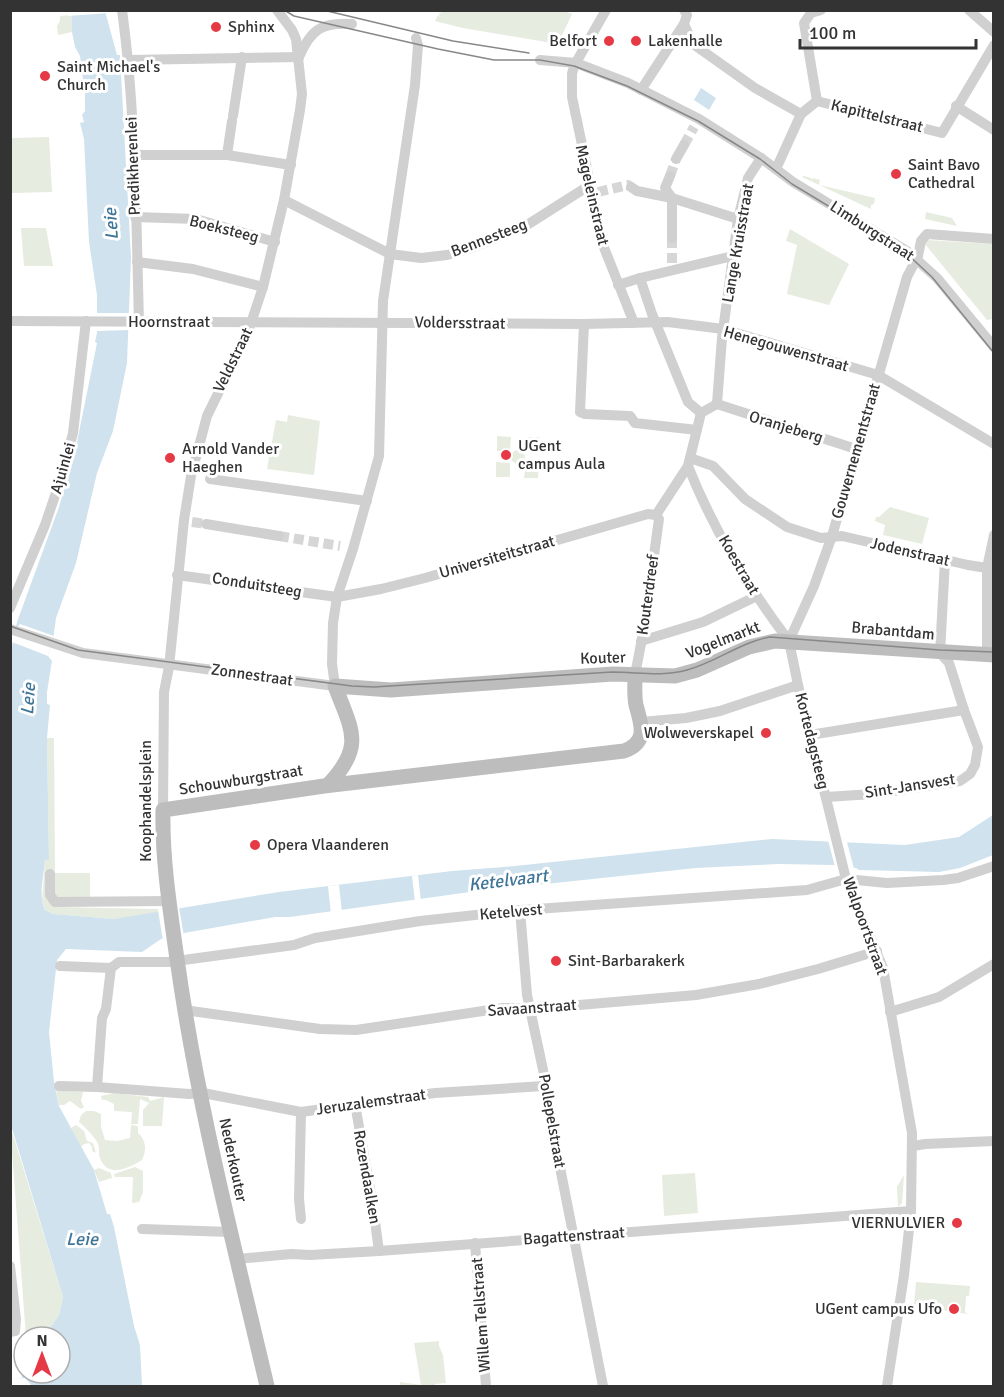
<svg xmlns="http://www.w3.org/2000/svg" width="1004" height="1397" viewBox="0 0 1004 1397" font-family="Signika,sans-serif">
<rect width="100%" height="100%" fill="#fff"/>
<g fill="#e6ecdf">
<path d="M562,10L572,14L558,44L463,28L435,21L438,15L440,17L439,13L447,11Z"/>
<path d="M71,15L72,32L58,35L57,26L60,21V16Z"/>
<path d="M49,137L52,192L11,193V138Z"/>
<path d="M804,176L811,178L812,180L813,178L820,180L819,185L875,198L874,204L871,205V209L802,177Z"/>
<path d="M926,212L952,218L957,226L925,219Z"/>
<path d="M21,228H46L53,266H24Z"/>
<path d="M790,229L849,264L829,305L787,294L797,245L786,241Z"/>
<path d="M927,240L993,244V319L987,320L925,244Z"/>
<path d="M288,415L320,421L314,475L267,469L276,420L287,422Z"/>
<path d="M497,436L511,437L510,451H497Z"/>
<path d="M525,437H539V452L525,450Z"/>
<circle cx="518" cy="457" r="7"/>
<path d="M496,462L510,463V477H496Z"/>
<path d="M526,463H539L538,478H524Z"/>
<path d="M890,507L929,518L922,544L883,535L885,525L875,521L876,517H879Z"/>
<path d="M47,738H54L55,873H90V899L58,900V907L158,909L159,913L114,919L53,914L45,910L42,901L45,860L49,859Z"/>
<path d="M56,1090L83,1092L81,1101L84,1107L81,1109L70,1101L64,1105H59Z"/>
<path d="M114,1093L148,1097L150,1101L164,1097L162,1126H143V1110L149,1103L140,1099L138,1124H131L132,1112L114,1111V1104L106,1100H102L101,1096Z"/>
<path d="M86,1111H94L101,1114V1127L105,1140L117,1141L130,1138L131,1125L138,1126V1133C146,1140 147,1150 142,1160C129,1168 108,1179 100,1158C98,1154 100,1149 98,1144C97,1139 83,1125 79,1122L81,1115Z"/>
<path d="M10,1125L63,1297L59,1315L44,1337H26Z"/>
<path d="M76,1125L84,1131L87,1141L93,1143L96,1153L92,1151V1147L89,1143L84,1144L81,1147L71,1128Z"/>
<path d="M135,1167L143,1171V1192L139,1202L132,1203L133,1177H115L114,1174Z"/>
<path d="M99,1168L111,1173L112,1178L99,1182L94,1170Z"/>
<path d="M695,1173L698,1213L664,1216L662,1175Z"/>
<path d="M904,1175L902,1203L898,1207L897,1187Z"/>
<path d="M916,1282L970,1286L969,1296H966L965,1312L968,1314L914,1306Z"/>
<path d="M439,1341V1346L443,1355L446,1383L435,1384V1386H400V1382L421,1385L414,1343Z"/>
</g>
<g fill="#cfe2ee">
<path d="M71,11H105L117,55H120L131,258L127,363L113,431L97,473L76,563L56,618L53,640L48,656L52,661L47,692V704L50,705L47,738L49,860H45C44,876 38,896 45,910L53,914L114,919L279,892L452,871L515,866L772,839L905,845L959,837L993,815V855L960,868L939,872L859,870L856,868L833,865L779,864L696,868L470,892L290,917H275L184,933L161,939L142,952L66,949L57,960L49,1032L54,1082L59,1106L94,1170L107,1214H110L114,1227L134,1326L140,1345L142,1386H32L25,1378L11,1379V1364L21,1363L24,1360V1373H60V1337H44L59,1315L63,1297L11,1125V651L17,622L59,507L75,452L97,343L95,342L97,333V295L89,242L84,139L80,123L84,122L82,115L85,111V95L80,56L75,47L72,32Z"/>
<path d="M701,88L716,98L709,110L694,100Z"/>
</g>
<g fill="#fff">
<path d="M68,10H108L109,13L68,16Z"/>
<path d="M97,313H129L128,330L97,331Z"/>
<path d="M20,624L54,636L48,656L12,642L13,632Z"/>
<path d="M828,840L847,842L854,869L835,867Z"/>
<path d="M418,875L421,902H415L412,876Z"/>
<path d="M339,885L342,913L331,914L328,886Z"/>
<path d="M179,908L184,936L163,941L158,910Z"/>
<path d="M12,1363H21L22,1378L12,1379Z"/>
</g>
<g fill="none" stroke-linecap="round" stroke-linejoin="round">
<g stroke="#d6d6d6" stroke-width="10" stroke-dasharray="10 5" stroke-linecap="butt">
<path d="M684,145L694,127"/>
<path d="M670,176L676,159"/>
<path d="M598,192L628,185L631,187"/>
<path d="M672,238V266"/>
<path d="M192,522L206,524"/>
<path d="M279,536L340,546"/>
</g>
<g stroke="#d0d0d0" stroke-width="10">
<path d="M122,10C136,113 136,218 139,322"/>
<path d="M606,10L574,66L572,74V97L603,245L634,323"/>
<path d="M969,10L994,32"/>
<path d="M684,24L693,44L755,88L801,114"/>
<path d="M299,57C311,29 322,22 352,24"/>
<path d="M128,60L299,57"/>
<path d="M540,60L576,63L628,83L699,119L761,158L793,182L907,251L937,278L994,347"/>
<path d="M641,90L684,24L687,15L684,10"/>
<path d="M817,101L942,133L994,45"/>
<path d="M817,101L804,23L811,13L821,10"/>
<path d="M956,106L994,130"/>
<path d="M233,116L242,57"/>
<path d="M133,155H227L291,165"/>
<path d="M227,155L232,121"/>
<path d="M676,159L684,145"/>
<path d="M776,169L801,114L817,101"/>
<path d="M670,176L665,188L672,198V238"/>
<path d="M631,187L637,191L672,198L738,219"/>
<path d="M284,200L390,254L421,258L447,255L472,248L527,225L590,185"/>
<path d="M135,217L196,219L275,242"/>
<path d="M137,262L193,269L263,287"/>
<path d="M640,278L652,314L688,402L701,413"/>
<path d="M618,285L640,278L733,256"/>
<path d="M10,321L584,324L668,322L723,329L878,375L994,444"/>
<path d="M584,324L580,412L585,414L630,416L635,423L697,430"/>
<path d="M717,404L722,338L738,219L748,178L761,158"/>
<path d="M717,404L856,449"/>
<path d="M690,458L713,466L745,499L787,527L821,538L842,536L968,565L987,568"/>
<path d="M688,466C713,529 748,587 789,641"/>
<path d="M210,479L367,501"/>
<path d="M656,515L688,466L701,413L717,404"/>
<path d="M206,524L279,536"/>
<path d="M177,575L337,597L381,589L425,578L648,514L656,515"/>
<path d="M10,608L45,525L61,478L73,433L86,321"/>
<path d="M10,629L83,653L335,686L332,664L333,623L337,597L353,549L379,456L383,301L415,85L418,45L416,38"/>
<path d="M641,641L703,622L757,596"/>
<path d="M987,655V568L994,535"/>
<path d="M635,675L644,628L659,519L656,515"/>
<path d="M641,722L686,718L720,711L798,685"/>
<path d="M810,735L964,710"/>
<path d="M826,797L873,794L960,781L970,774L975,765L978,747L964,710L949,663L940,653L945,560"/>
<path d="M163,810L164,692L169,667L184,520L191,476L207,416L248,332L263,287L284,200L300,110L302,94L296,39L292,30L277,10"/>
<path d="M50,874V895L55,902L168,901"/>
<path d="M520,910L527,995L545,1079L544,1086L603,1386"/>
<path d="M60,966L111,968L119,962H169L294,945L315,938L420,921L522,910L807,890L846,879L887,883L943,880L958,878L994,866"/>
<path d="M184,1010L320,1029L356,1030L503,1008H544L696,995L759,984L818,969L877,951"/>
<path d="M890,1012L939,997L994,964"/>
<path d="M59,1086L97,1087L189,1094L203,1093L301,1112L435,1093L544,1086"/>
<path d="M97,1087L102,1018L106,1009L111,968"/>
<path d="M355,1104L372,1200L379,1251"/>
<path d="M301,1112L299,1199L301,1219"/>
<path d="M913,1146L925,1144L994,1141"/>
<path d="M142,1229L230,1232"/>
<path d="M475,1243L486,1386"/>
<path d="M237,1259L291,1254L310,1255L379,1251L911,1211"/>
<path d="M10,1266L16,1319L15,1331L10,1332"/>
<path d="M887,1386L904,1275L911,1211L912,1133L883,968L846,879L798,685L789,641L814,586L832,536L907,277L918,256L921,241L927,234L994,239"/>
</g>
<g stroke="#bdbdbd" stroke-width="15">
<path d="M328,785C365,746 352,731 335,686L391,690L613,674L675,676L697,670L749,647L775,641L994,655"/>
<path d="M267,1386C234,1245 197,1103 177,959C170,909 162,860 163,810L324,786L624,751C649,742 641,724 636,705C634,696 635,685 635,675"/>
</g>
<g stroke="#888" stroke-width="1.5">
<path d="M284,10L294,16L438,49L494,60H540L574,66L627,86L698,121L760,159L792,184L906,253L932,277L994,353"/>
<path d="M323,10L453,41L529,53"/>
<path d="M10,626L78,650L352,686L374,687L612,672C638,672 662,677 687,670C716,662 741,642 770,637L940,650L994,652"/>
</g>
</g>
<g fill="#e63946" stroke="#fff" stroke-width="2">
<circle cx="216" cy="27" r="6"/>
<circle cx="609" cy="41" r="6"/>
<circle cx="636" cy="41" r="6"/>
<circle cx="45" cy="76" r="6"/>
<circle cx="896" cy="174" r="6"/>
<circle cx="506" cy="455" r="6"/>
<circle cx="170" cy="458" r="6"/>
<circle cx="766" cy="733" r="6"/>
<circle cx="255" cy="845" r="6"/>
<circle cx="556" cy="961" r="6"/>
<circle cx="957" cy="1223" r="6"/>
<circle cx="954" cy="1309" r="6"/>
</g>
<g text-anchor="middle" dominant-baseline="central" stroke-width="6" stroke-linejoin="round" paint-order="stroke">
<g font-size="16" fill="#333" stroke="#fff" text-anchor="start">
<text x="228" y="27">Sphinx</text>
<text x="597" y="41" text-anchor="end">Belfort</text>
<text x="648" y="41">Lakenhalle</text>
<text x="57" y="67">Saint Michael's<tspan x="57" dy="18">Church</tspan></text>
<text x="908" y="165">Saint Bavo<tspan x="908" dy="18">Cathedral</tspan></text>
<text x="518" y="446">UGent<tspan x="518" dy="18">campus Aula</tspan></text>
<text x="182" y="449">Arnold Vander<tspan x="182" dy="18">Haeghen</tspan></text>
<text x="754" y="733" text-anchor="end">Wolweverskapel</text>
<text x="267" y="845">Opera Vlaanderen</text>
<text x="568" y="961">Sint-Barbarakerk</text>
<text x="945" y="1223" text-anchor="end">VIERNULVIER</text>
<text x="942" y="1309" text-anchor="end">UGent campus Ufo</text>
</g>
<g font-size="16" fill="#333" stroke="#fff">
<text transform="translate(877 116) rotate(14)">Kapittelstraat</text>
<text transform="translate(133 166) rotate(-92)">Predikherenlei</text>
<text transform="translate(592 195) rotate(77)">Mageleinstraat</text>
<text transform="translate(224 229) rotate(14)">Boeksteeg</text>
<text transform="translate(872 231) rotate(33)">Limburgstraat</text>
<text transform="translate(489 238) rotate(-21)">Bennesteeg</text>
<text transform="translate(738 243) rotate(-80)">Lange Kruisstraat</text>
<text x="169" y="322">Hoornstraat</text>
<text transform="translate(460 323) rotate(1)">Voldersstraat</text>
<text transform="translate(786 349) rotate(16)">Henegouwenstraat</text>
<text transform="translate(233 360) rotate(-64)">Veldstraat</text>
<text transform="translate(786 427) rotate(17)">Oranjeberg</text>
<text transform="translate(856 451) rotate(-74)">Gouvernementstraat</text>
<text transform="translate(63 468) rotate(-74)">Ajuinlei</text>
<text transform="translate(910 552) rotate(13)">Jodenstraat</text>
<text transform="translate(497 557) rotate(-16)">Universiteitstraat</text>
<text transform="translate(739 565) rotate(60)">Koestraat</text>
<text transform="translate(257 585) rotate(9)">Conduitsteeg</text>
<text transform="translate(648 595) rotate(-82)">Kouterdreef</text>
<text transform="translate(893 631) rotate(5)">Brabantdam</text>
<text transform="translate(723 640) rotate(-21)">Vogelmarkt</text>
<text transform="translate(603 658) rotate(-2)">Kouter</text>
<text transform="translate(252 675) rotate(8)">Zonnestraat</text>
<text transform="translate(812 741) rotate(76)">Kortedagsteeg</text>
<text transform="translate(241 780) rotate(-9)">Schouwburgstraat</text>
<text transform="translate(910 786) rotate(-9)">Sint-Jansvest</text>
<text transform="translate(146 801) rotate(-90)">Koophandelsplein</text>
<text transform="translate(511 912) rotate(-5)">Ketelvest</text>
<text transform="translate(865 926) rotate(70)">Walpoortstraat</text>
<text transform="translate(532 1008) rotate(-4)">Savaanstraat</text>
<text transform="translate(371 1102) rotate(-8)">Jeruzalemstraat</text>
<text transform="translate(552 1121) rotate(80)">Pollepelstraat</text>
<text transform="translate(233 1160) rotate(78)">Nederkouter</text>
<text transform="translate(367 1177) rotate(80)">Rozendaalken</text>
<text transform="translate(574 1236) rotate(-4)">Bagattenstraat</text>
<text transform="translate(481 1315) rotate(-94)">Willem Tellstraat</text>
</g>
<g font-size="18" font-style="italic" fill="#3f7597" stroke="#fff">
<text transform="translate(111 224) rotate(-94)">Leie</text>
<text transform="translate(28 699) rotate(-86)">Leie</text>
<text transform="translate(508 880) rotate(-7)">Ketelvaart</text>
<text x="82" y="1239">Leie</text>
</g>
</g>
<rect width="1004" height="1397" fill="none" stroke="#333333" stroke-width="24"/>
<g transform="translate(42 1355)"><circle r="28" fill="#ffffff" stroke="#adadad" stroke-width="1.5"/>
<path d="M0-4.5L10 22L0 15L-10 22Z" fill="#e63946"/>
<text y="-9" font-size="16" font-weight="bold" text-anchor="middle" fill="#333333">N</text>
</g>
<path d="M800 39v9h176v-9" fill="none" stroke="#333333" stroke-width="3"/>
<text x="809" y="39" font-size="18" fill="#333333" stroke="#ffffff" stroke-width="4.5" paint-order="stroke">100 m</text>
</svg>
